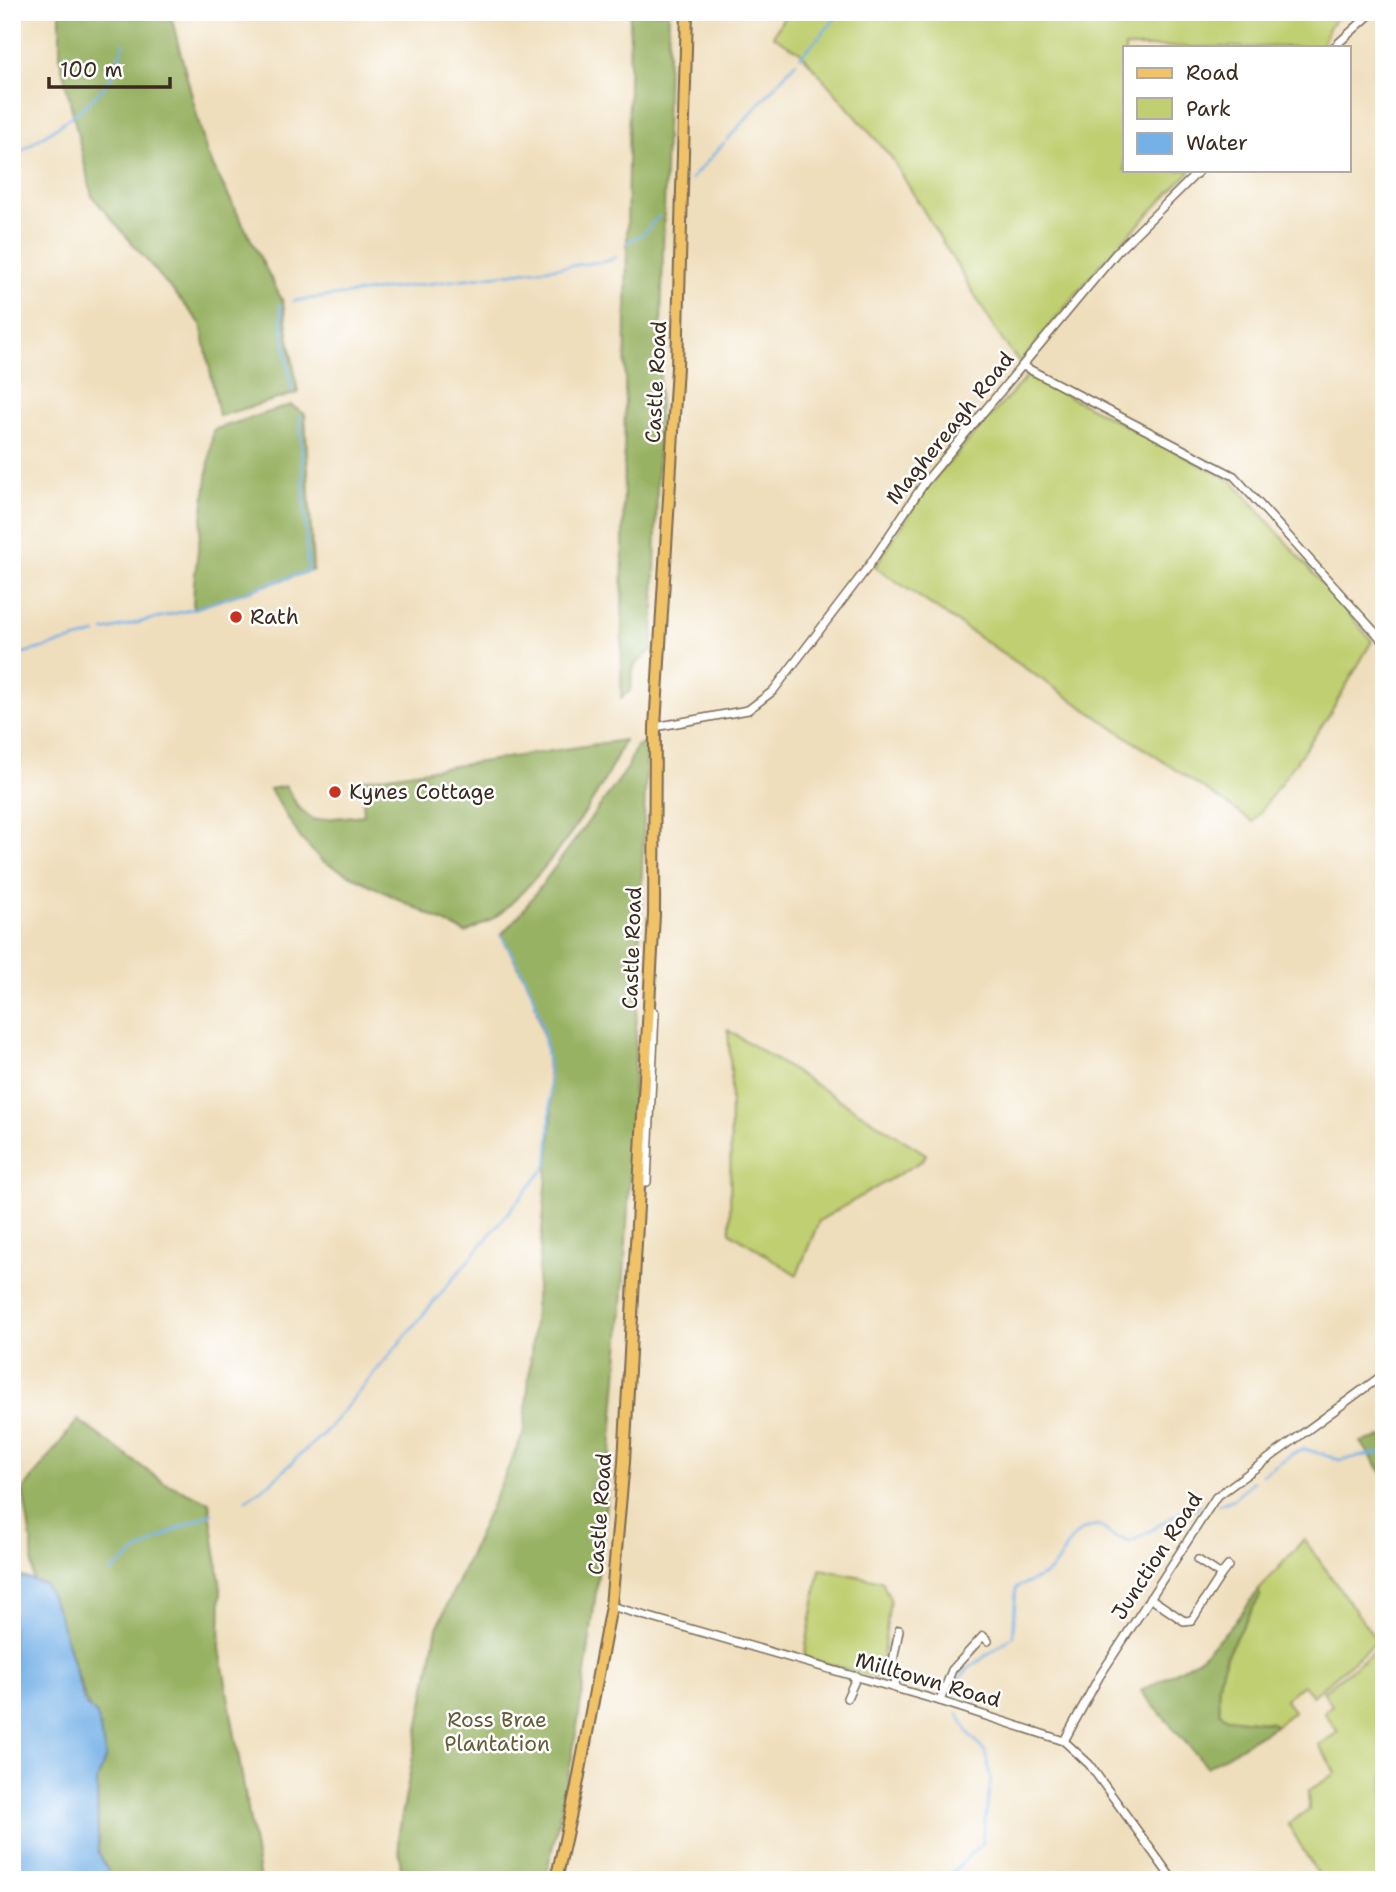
<svg xmlns="http://www.w3.org/2000/svg" width="1396" height="1892" viewBox="0 0 1396 1892" font-family="'Shantell Sans',sans-serif">
<rect width="100%" height="100%" fill="#fff"/>
<filter id="ink" filterUnits="userSpaceOnUse"><feTurbulence type="fractalNoise" baseFrequency=".0143" numOctaves="2"/><feDisplacementMap in="SourceGraphic" scale="14" xChannelSelector="R" yChannelSelector="G"/><feConvolveMatrix kernelMatrix="1 2 1 2 8 2 1 2 1" color-interpolation-filters="sRGB"/></filter>
<filter id="wash" filterUnits="userSpaceOnUse"><feTurbulence type="fractalNoise" baseFrequency=".00686" numOctaves="4" result="noise"/><feDisplacementMap in="SourceGraphic" scale="28" xChannelSelector="R" yChannelSelector="G"/><feGaussianBlur stdDeviation="1.57" result="paint"/><feColorMatrix in="noise" values="0 0 0 0 0 0 0 0 0 0 0 0 0 0 0 0 0 1.4 0 .05"/><feComposite in="paint" operator="in"/></filter>
<g filter="url(#wash)">
<rect width="100%" height="100%" fill="#efdebc"/>
<g fill="#c0cf71" stroke="#7e7c48" stroke-width="2">
<path d="M787,12H1341L1329,28L1321,47H1125V170H1191L1099,266L1020,363L1002,340L891,157L800,52L773,36Z"/>
<path d="M1028,375L1234,482L1372,641L1328,717L1253,822L875,567L926,488Z"/>
<path d="M728,1030L926,1154L923,1160L819,1221L797,1275L730,1232L731,1071Z"/>
<path d="M1304,1539L1377,1641L1312,1696L1303,1685L1285,1699L1294,1711L1275,1726L1272,1723L1227,1718L1220,1713C1211,1669 1239,1632 1260,1596L1258,1591Z"/>
<path d="M820,1569L882,1581L890,1599L880,1679L804,1657Z"/>
<path d="M1384,1644V1880H1321L1288,1824L1309,1809L1308,1791L1336,1773L1319,1745L1338,1732L1324,1712L1332,1705L1323,1691Z"/>
</g>
<g fill="#98b263" stroke="#6a6e40" stroke-width="2">
<path d="M60,12H170L207,154L283,302L298,393L219,416L201,324L92,196L60,58Z"/>
<path d="M630,12H669L653,649L634,666L630,691L621,698Z"/>
<path d="M291,405L305,414L313,570L193,609L194,583L213,430Z"/>
<path d="M624,740C600,798 550,868 503,911C493,920 478,926 466,933L322,861L301,839L270,789L286,786L298,807L314,820L364,815L362,780Z"/>
<path d="M647,743C633,1077 629,1414 574,1745C567,1790 555,1835 545,1880H402L398,1837L437,1628L524,1432L552,1120L546,1047L532,992L501,935L521,913L627,769L636,746Z"/>
<path d="M78,1420L163,1482L209,1502L221,1589L220,1649L260,1880H112L98,1851L97,1781L106,1756C83,1700 70,1640 45,1585L33,1581L32,1546L23,1490Z"/>
<path d="M1384,1436V1476L1361,1442Z"/>
<path d="M1258,1591L1260,1596C1239,1631 1211,1669 1220,1712L1227,1718L1272,1723L1275,1726L1207,1767L1141,1691L1199,1659L1233,1624Z"/>
</g>
<path fill="#75b1e7" stroke="#586e82" stroke-width="2" d="M12,1574L45,1584L59,1614L85,1705L97,1715L106,1756L97,1781L98,1851L112,1880H12Z"/>
<g fill="none" stroke-linecap="round" stroke-linejoin="round">
<g stroke="#75b1e7" stroke-width="2.5">
<path d="M800,57L842,12"/>
<path d="M727,140L796,62"/>
<path d="M12,157C42,136 96,106 113,74C118,64 120,53 124,43"/>
<path d="M691,179L724,143"/>
<path d="M626,243L644,233L659,216"/>
<path d="M293,301L608,261L616,257"/>
<path d="M280,305L292,391"/>
<path d="M104,631L193,609L308,571L300,415"/>
<path d="M12,656L96,634"/>
<path d="M1262,1475L1292,1454L1305,1449L1340,1460L1384,1452"/>
<path d="M246,1500L270,1483L328,1429L547,1166C553,1108 552,1047 532,993C524,973 511,953 501,935"/>
<path d="M1218,1505L1234,1499L1253,1481"/>
<path d="M110,1573C141,1546 175,1529 212,1513"/>
<path d="M955,1698L950,1689L968,1669L1013,1636L1016,1588C1027,1582 1043,1578 1051,1570C1068,1551 1068,1530 1098,1525L1115,1537L1131,1542L1181,1512L1201,1506"/>
<path d="M945,1880L982,1843L991,1779L985,1751L969,1734L958,1713"/>
</g>
</g>
</g>
<g filter="url(#ink)">
<g fill="none" stroke-linecap="round" stroke-linejoin="round">
<defs>
<g id="street">
<path d="M1334,47L1373,12"/>
<path d="M1023,366L1234,476L1384,642"/>
<path d="M655,727L748,710L773,691L868,567L925,482L1117,252L1200,170"/>
<path d="M640,1182H647L655,1013L649,1009"/>
<path d="M1221,1575L1228,1566"/>
<path d="M1150,1598L1184,1621L1192,1620L1221,1575L1198,1560"/>
<path d="M611,1606L940,1701L1064,1741L1089,1764L1173,1880"/>
<path d="M896,1688L893,1661L899,1630"/>
<path d="M847,1698L857,1676"/>
<path d="M940,1701L952,1670L983,1636L988,1641"/>
<path d="M1064,1741L1099,1677L1216,1497L1384,1374"/>
</g>
<path id="primary" d="M556,1880L577,1786L611,1606L624,1462L654,914L655,727L677,367L687,12"/>
</defs>
<use href="#street" stroke="#7a6955" stroke-width="10"/>
<use href="#primary" stroke="#7a6955" stroke-width="14"/>
<use href="#street" stroke="#fff" stroke-width="7"/>
<use href="#primary" stroke="#f0c369" stroke-width="10"/>
</g>
</g>
<g fill="#c8321e" stroke="#fff" stroke-width="2.5">
<circle cx="236" cy="617" r="7"/>
<circle cx="335" cy="792" r="7"/>
</g>
<g text-anchor="middle" dominant-baseline="central" stroke-width="5" stroke-linejoin="round" paint-order="stroke">
<g font-size="21" fill="#3b2a1e" stroke="#fff">
<text transform="translate(656 382) rotate(-87)">Castle Road</text>
<text transform="translate(950 428) rotate(-51)">Maghereagh Road</text>
<text transform="translate(632 948) rotate(-88)">Castle Road</text>
<text transform="translate(600 1514) rotate(-86)">Castle Road</text>
<text transform="translate(1157 1556) rotate(-57)">Junction Road</text>
<text transform="translate(928 1680) rotate(16)">Milltown Road</text>
</g>
<g font-size="21" fill="#3b2a1e" stroke="#fff" text-anchor="start">
<text x="250" y="617">Rath</text>
<text x="349" y="792">Kynes Cottage</text>
</g>
<g font-size="21" fill="#635c37" stroke="#fff">
<text x="497" y="1720">Ross Brae<tspan x="497" dy="24">Plantation</tspan></text>
</g>
</g>
<rect width="1396" height="1892" fill="none" stroke="#fff" stroke-width="42"/>
<rect x="1123" y="46" width="228" height="126" fill="#ffffff" stroke="#b1aaa5" stroke-width="2"/>
<rect x="1137" y="68" width="35" height="10" fill="#f0c369" stroke="#b1aaa5" stroke-width="2"/>
<text x="1186" y="80" font-size="21" fill="#3b2a1e">Road</text>
<rect x="1137" y="98" width="35" height="21" fill="#c0cf71" stroke="#b1aaa5" stroke-width="2"/>
<text x="1186" y="116" font-size="21" fill="#3b2a1e">Park</text>
<rect x="1137" y="133" width="35" height="21" fill="#75b1e7" stroke="#b1aaa5" stroke-width="2"/>
<text x="1186" y="150" font-size="21" fill="#3b2a1e">Water</text>
<path d="M49 77v10h121v-10" fill="none" stroke="#3b2a1e" stroke-width="3.5"/>
<text x="60" y="77" font-size="21" fill="#3b2a1e" stroke="#ffffff" stroke-width="5" paint-order="stroke">100 m</text>
</svg>
